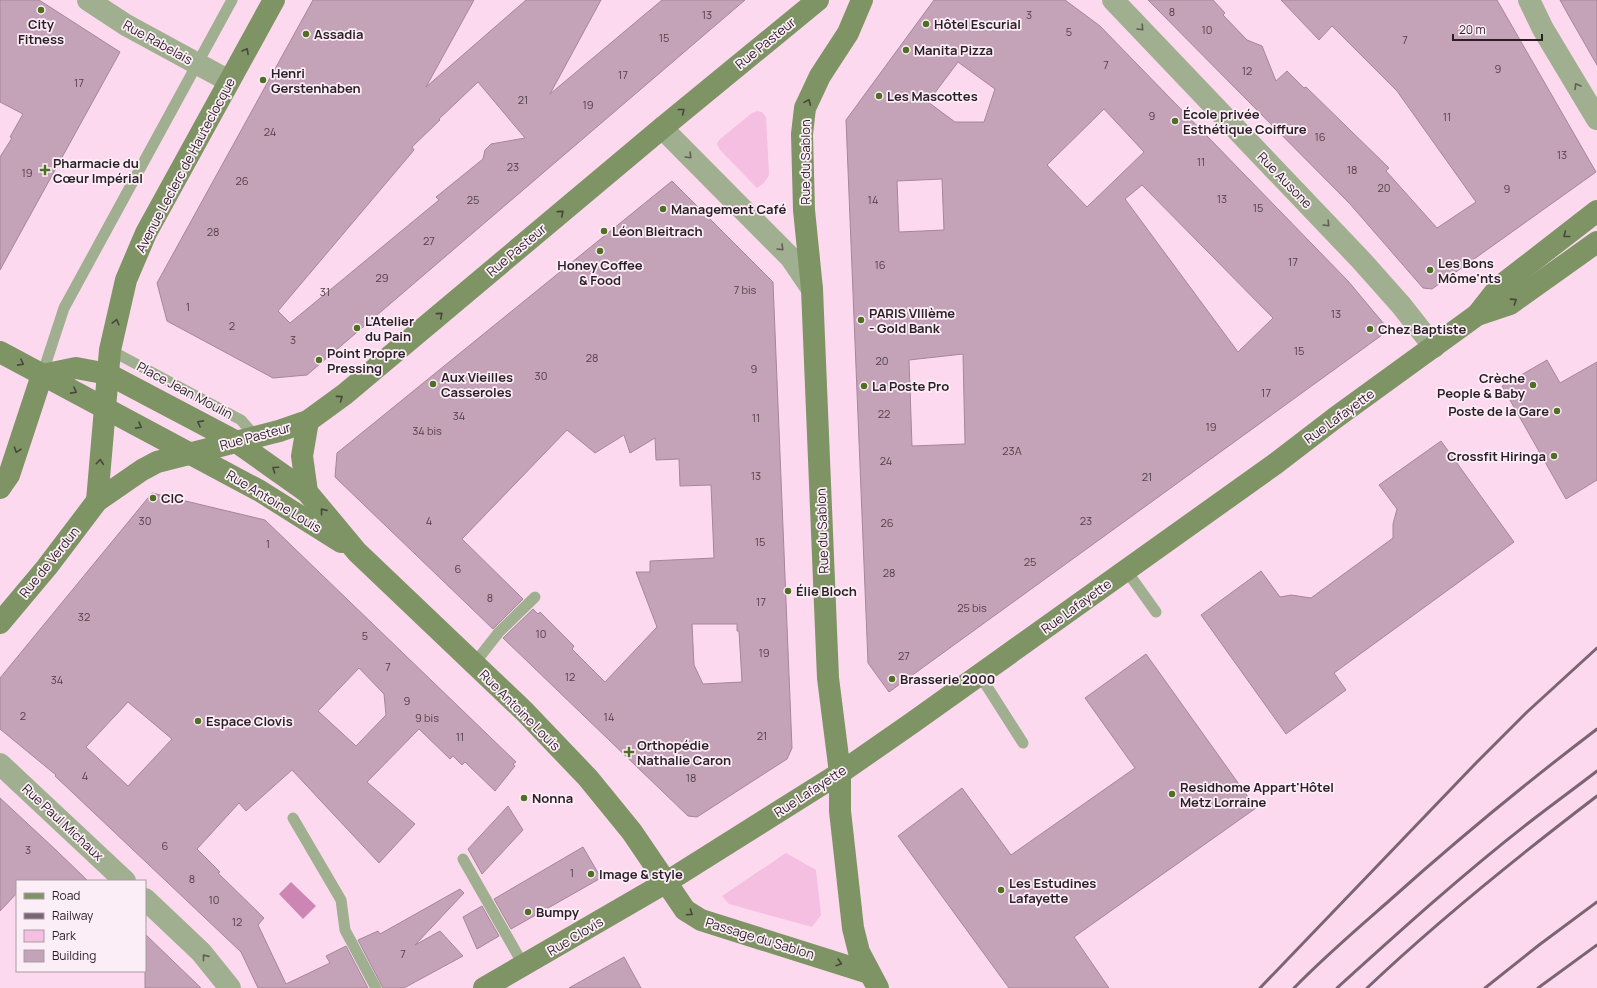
<svg xmlns="http://www.w3.org/2000/svg" width="1597" height="988" viewBox="0 0 1597 988" font-family="Manrope,sans-serif">
<rect width="100%" height="100%" fill="#fdd9ef"/>
<g fill="#f4bfe0">
<path d="M757,111L762,112L766,117L769,175L764,183L757,188L720,150L717,144L719,140L752,113Z"/>
<path d="M786,853L816,870L821,915L812,927L729,904L722,896Z"/>
</g>
<path fill="#cd85b3" d="M291,882L316,906L303,919L279,894Z"/>
<g fill="#c4a2b7" stroke="#a6869a" fill-rule="evenodd">
<path d="M0,0H39L120,52L0,270V157L12,138L10,137L23,114L0,102Z"/>
<path d="M313,0H474L426,87L526,0H601L550,94L662,0H745L307,375L273,378L167,321L157,283ZM478,82L525,138L491,144L485,150L483,159L436,197L439,200L290,323L278,311L414,150L412,147L440,120L439,119Z"/>
<path d="M934,0H1065L1100,26L1348,281L1384,324L1382,335L889,692L868,663L846,120ZM958,62L995,89L984,122H955L928,102ZM1104,109L1144,152L1087,207L1047,165ZM942,179L944,230L899,232L897,181ZM1142,185L1273,318L1238,352L1125,199ZM963,354L965,444L912,446L909,360Z"/>
<path d="M1148,0H1213L1225,13L1223,15L1247,40L1262,46L1276,81L1287,71L1304,88L1306,87L1389,168L1386,171L1437,228L1476,202L1397,91L1332,26L1319,40L1281,0H1497L1596,172L1432,289L1423,288L1350,204Z"/>
<path d="M1560,0H1597V65L1570,18Z"/>
<path d="M672,181L773,282L792,748L787,759L697,817L688,816L503,638L533,609L538,614L540,612L574,646L572,649L605,682L657,627L636,572H650V561L714,558L711,485L680,486L679,459L656,460L655,438L630,453L624,435L595,453L567,430L462,539L523,599L493,629L335,477L337,453ZM692,624H737V631H739L742,682L703,684L694,665Z"/>
<path d="M1547,360L1560,383L1597,362V480L1566,499L1502,386Z"/>
<path d="M1441,441L1514,542L1334,673L1346,690L1286,734L1201,615L1261,571L1280,597L1291,595L1311,598L1393,538V524L1397,509L1379,485Z"/>
<path d="M152,493L265,520L516,762L513,764L515,766L495,791L465,762L462,765L453,756L450,759L419,729L367,782L415,824L379,863L292,770L246,811L239,803L197,849L220,872L218,873L264,918L258,925L286,984L330,963L326,956L346,946L368,988H258L241,952L55,776L56,775L0,729V678ZM359,668L384,694L386,715L356,746L318,711ZM128,702L172,739L128,786L86,747Z"/>
<path d="M1146,654L1256,808L1074,937L1109,988H1009L898,836L962,788L1011,855L1135,768L1085,698Z"/>
<path d="M0,798L57,851L88,881H17V893L0,911Z"/>
<path d="M508,806L523,830L482,874L468,849Z"/>
<path d="M583,847L601,878L511,929L494,899Z"/>
<path d="M460,889L464,893L415,945L440,931L463,956L404,988H383L358,940L378,931L380,934Z"/>
<path d="M482,906L499,936L477,949L463,917Z"/>
<path d="M145,934L201,988H145Z"/>
<path d="M624,957L641,988H569Z"/>
</g>
<g fill="none" stroke-linecap="round" stroke-linejoin="round">
<g stroke="#a0af8f" stroke-width="11">
<path d="M110,350L241,420L256,437"/>
<path d="M42,375L64,308L232,0"/>
<path d="M1126,570L1156,612"/>
<path d="M474,664L499,632L535,597"/>
<path d="M979,674L1023,743"/>
<path d="M293,818L341,900L345,930L376,988"/>
<path d="M463,859L524,966"/>
</g>
<g stroke="#a0af8f" stroke-width="22">
<path d="M88,0L126,25L229,81"/>
<path d="M1113,0L1360,259L1401,305L1434,347"/>
<path d="M1529,0L1543,29L1597,119"/>
<path d="M662,128L791,258L812,289"/>
<path d="M0,764L125,881"/>
<path d="M145,899L201,952L230,988"/>
</g>
<g stroke="#7e9464" stroke-width="22">
<path d="M862,0L848,33L820,76L805,108L802,134L804,210L812,289L828,678L840,773V811L853,928L859,952L878,988"/>
<path d="M1477,315L1510,304L1597,242"/>
<path d="M0,352L260,491L341,542"/>
<path d="M42,375L76,368L108,374L235,441L307,492"/>
<path d="M308,421L302,456L307,492L357,552L525,712L588,778L632,832L685,910L701,920L869,973"/>
<path d="M0,488L9,475L42,375"/>
<path d="M97,501L110,350L126,280L146,233L274,0"/>
<path d="M0,623L47,567L97,501L142,470L157,462L279,431L308,421L345,394L662,128L818,0"/>
<path d="M484,988L665,883L840,773L912,723L1275,464L1335,418L1477,315L1499,287L1597,211"/>
</g>
<g stroke="#7b6572" stroke-width="3">
<path d="M1260,988L1476,763L1527,712L1597,648"/>
<path d="M1294,988C1324,957 1358,928 1390,900C1457,840 1526,783 1597,729"/>
<path d="M1337,988C1400,931 1464,873 1531,821C1553,804 1575,788 1597,771"/>
<path d="M1367,988C1440,919 1517,857 1597,796"/>
<path d="M1485,988L1539,945L1597,902"/>
<path d="M1538,988L1597,945"/>
</g>
</g>
<defs><path id="oneway-chevron" d="M-2-3.5L2.5 0L-2 3.5" fill="none" stroke-width="1.6" stroke-linecap="round" stroke-linejoin="round"/></defs>
<g stroke="#605f55">
<use href="#oneway-chevron" transform="translate(1141 28) rotate(46)"/>
<use href="#oneway-chevron" transform="translate(1577 86) rotate(-121)"/>
<use href="#oneway-chevron" transform="translate(689 156) rotate(46)"/>
<use href="#oneway-chevron" transform="translate(1327 224) rotate(46)"/>
<use href="#oneway-chevron" transform="translate(781 248) rotate(45)"/>
<use href="#oneway-chevron" transform="translate(205 957) rotate(-129)"/>
</g>
<g stroke="#48473c">
<use href="#oneway-chevron" transform="translate(246 51) rotate(-61)"/>
<use href="#oneway-chevron" transform="translate(808 102) rotate(-66)"/>
<use href="#oneway-chevron" transform="translate(682 111) rotate(-39)"/>
<use href="#oneway-chevron" transform="translate(561 213) rotate(-40)"/>
<use href="#oneway-chevron" transform="translate(1566 235) rotate(142)"/>
<use href="#oneway-chevron" transform="translate(1514 301) rotate(-33)"/>
<use href="#oneway-chevron" transform="translate(440 315) rotate(-40)"/>
<use href="#oneway-chevron" transform="translate(116 322) rotate(-76)"/>
<use href="#oneway-chevron" transform="translate(21 363) rotate(28)"/>
<use href="#oneway-chevron" transform="translate(74 391) rotate(28)"/>
<use href="#oneway-chevron" transform="translate(340 398) rotate(-36)"/>
<use href="#oneway-chevron" transform="translate(200 423) rotate(-152)"/>
<use href="#oneway-chevron" transform="translate(139 426) rotate(28)"/>
<use href="#oneway-chevron" transform="translate(17 450) rotate(109)"/>
<use href="#oneway-chevron" transform="translate(100 462) rotate(-85)"/>
<use href="#oneway-chevron" transform="translate(275 469) rotate(-145)"/>
<use href="#oneway-chevron" transform="translate(323 511) rotate(-129)"/>
<use href="#oneway-chevron" transform="translate(690 913) rotate(34)"/>
<use href="#oneway-chevron" transform="translate(839 963) rotate(17)"/>
</g>
<g fill="#516f24" stroke="#fceef6" stroke-width="1.5">
<circle cx="41" cy="10" r="4"/>
<circle cx="926" cy="24" r="4"/>
<circle cx="306" cy="34" r="4"/>
<circle cx="906" cy="50" r="4"/>
<circle cx="263" cy="80" r="4"/>
<circle cx="879" cy="96" r="4"/>
<circle cx="1175" cy="121" r="4"/>
<path d="M43 164h4v4h4v4h-4v4h-4v-4h-4v-4h4z"/>
<circle cx="663" cy="209" r="4"/>
<circle cx="604" cy="231" r="4"/>
<circle cx="600" cy="251" r="4"/>
<circle cx="1430" cy="270" r="4"/>
<circle cx="861" cy="320" r="4"/>
<circle cx="357" cy="328" r="4"/>
<circle cx="1370" cy="329" r="4"/>
<circle cx="319" cy="360" r="4"/>
<circle cx="433" cy="384" r="4"/>
<circle cx="1533" cy="385" r="4"/>
<circle cx="864" cy="386" r="4"/>
<circle cx="1557" cy="411" r="4"/>
<circle cx="1554" cy="456" r="4"/>
<circle cx="153" cy="498" r="4"/>
<circle cx="788" cy="591" r="4"/>
<circle cx="892" cy="679" r="4"/>
<circle cx="198" cy="721" r="4"/>
<path d="M627 746h4v4h4v4h-4v4h-4v-4h-4v-4h4z"/>
<circle cx="1172" cy="794" r="4"/>
<circle cx="524" cy="798" r="4"/>
<circle cx="591" cy="874" r="4"/>
<circle cx="1001" cy="890" r="4"/>
<circle cx="528" cy="912" r="4"/>
</g>
<g text-anchor="middle" dominant-baseline="central" stroke-width="3.5" stroke-linejoin="round" paint-order="stroke">
<g font-size="11" fill="#513f4a">
<text x="1172" y="11">8</text>
<text x="707" y="14">13</text>
<text x="1029" y="14">3</text>
<text x="1207" y="29">10</text>
<text x="1069" y="31">5</text>
<text x="664" y="37">15</text>
<text x="1405" y="39">7</text>
<text x="1106" y="64">7</text>
<text x="1498" y="68">9</text>
<text x="1247" y="70">12</text>
<text x="623" y="74">17</text>
<text x="79" y="82">17</text>
<text x="523" y="99">21</text>
<text x="588" y="104">19</text>
<text x="1152" y="115">9</text>
<text x="1447" y="116">11</text>
<text x="270" y="131">24</text>
<text x="1320" y="136">16</text>
<text x="1562" y="154">13</text>
<text x="1201" y="161">11</text>
<text x="513" y="166">23</text>
<text x="1352" y="169">18</text>
<text x="27" y="172">19</text>
<text x="242" y="180">26</text>
<text x="1384" y="187">20</text>
<text x="1507" y="188">9</text>
<text x="1222" y="198">13</text>
<text x="473" y="199">25</text>
<text x="873" y="199">14</text>
<text x="1258" y="207">15</text>
<text x="213" y="231">28</text>
<text x="429" y="240">27</text>
<text x="1293" y="261">17</text>
<text x="880" y="264">16</text>
<text x="382" y="277">29</text>
<text x="745" y="289">7 bis</text>
<text x="325" y="291">31</text>
<text x="188" y="306">1</text>
<text x="1336" y="313">13</text>
<text x="232" y="325">2</text>
<text x="293" y="339">3</text>
<text x="1299" y="350">15</text>
<text x="592" y="357">28</text>
<text x="882" y="360">20</text>
<text x="754" y="368">9</text>
<text x="541" y="375">30</text>
<text x="1266" y="392">17</text>
<text x="884" y="413">22</text>
<text x="459" y="415">34</text>
<text x="756" y="417">11</text>
<text x="1211" y="426">19</text>
<text x="427" y="430">34 bis</text>
<text x="1012" y="450">23A</text>
<text x="886" y="460">24</text>
<text x="756" y="475">13</text>
<text x="1147" y="476">21</text>
<text x="145" y="520">30</text>
<text x="429" y="520">4</text>
<text x="1086" y="520">23</text>
<text x="887" y="522">26</text>
<text x="760" y="541">15</text>
<text x="268" y="543">1</text>
<text x="1030" y="561">25</text>
<text x="458" y="568">6</text>
<text x="889" y="572">28</text>
<text x="490" y="597">8</text>
<text x="761" y="601">17</text>
<text x="972" y="607">25 bis</text>
<text x="84" y="616">32</text>
<text x="541" y="633">10</text>
<text x="365" y="635">5</text>
<text x="764" y="652">19</text>
<text x="904" y="655">27</text>
<text x="388" y="666">7</text>
<text x="570" y="676">12</text>
<text x="57" y="679">34</text>
<text x="407" y="700">9</text>
<text x="23" y="715">2</text>
<text x="609" y="716">14</text>
<text x="427" y="717">9 bis</text>
<text x="762" y="735">21</text>
<text x="460" y="736">11</text>
<text x="85" y="775">4</text>
<text x="691" y="777">18</text>
<text x="165" y="845">6</text>
<text x="28" y="849">3</text>
<text x="572" y="872">1</text>
<text x="192" y="878">8</text>
<text x="214" y="899">10</text>
<text x="237" y="921">12</text>
<text x="403" y="953">7</text>
</g>
<g font-size="13" font-weight="bold" fill="#2b1e26" stroke="#fceef6" text-anchor="start">
<text x="41" y="24" text-anchor="middle">City<tspan x="41" dy="15">Fitness</tspan></text>
<text x="934" y="24">Hôtel Escurial</text>
<text x="314" y="34">Assadia</text>
<text x="914" y="50">Manita Pizza</text>
<text x="271" y="73">Henri<tspan x="271" dy="15">Gerstenhaben</tspan></text>
<text x="887" y="96">Les Mascottes</text>
<text x="1183" y="114">École privée<tspan x="1183" dy="15">Esthétique Coiffure</tspan></text>
<text x="53" y="163">Pharmacie du<tspan x="53" dy="15">Cœur Impérial</tspan></text>
<text x="671" y="209">Management Café</text>
<text x="612" y="231">Léon Bleitrach</text>
<text x="1438" y="263">Les Bons<tspan x="1438" dy="15">Môme'nts</tspan></text>
<text x="600" y="265" text-anchor="middle">Honey Coffee<tspan x="600" dy="15">&amp; Food</tspan></text>
<text x="869" y="313">PARIS VIIIème<tspan x="869" dy="15">- Gold Bank</tspan></text>
<text x="365" y="321">L'Atelier<tspan x="365" dy="15">du Pain</tspan></text>
<text x="1378" y="329">Chez Baptiste</text>
<text x="327" y="353">Point Propre<tspan x="327" dy="15">Pressing</tspan></text>
<text x="441" y="377">Aux Vieilles<tspan x="441" dy="15">Casseroles</tspan></text>
<text x="1525" y="378" text-anchor="end">Crèche<tspan x="1525" dy="15">People &amp; Baby</tspan></text>
<text x="872" y="386">La Poste Pro</text>
<text x="1549" y="411" text-anchor="end">Poste de la Gare</text>
<text x="1546" y="456" text-anchor="end">Crossfit Hiringa</text>
<text x="161" y="498">CIC</text>
<text x="796" y="591">Élie Bloch</text>
<text x="900" y="679">Brasserie 2000</text>
<text x="206" y="721">Espace Clovis</text>
<text x="637" y="745">Orthopédie<tspan x="637" dy="15">Nathalie Caron</tspan></text>
<text x="1180" y="787">Residhome Appart'Hôtel<tspan x="1180" dy="15">Metz Lorraine</tspan></text>
<text x="532" y="798">Nonna</text>
<text x="599" y="874">Image &amp; style</text>
<text x="1009" y="883">Les Estudines<tspan x="1009" dy="15">Lafayette</tspan></text>
<text x="536" y="912">Bumpy</text>
</g>
<g font-size="13" fill="#2b1e26" stroke="#fceef6">
<text transform="translate(158 42) rotate(29)">Rue Rabelais</text>
<text transform="translate(765 43) rotate(-39)">Rue Pasteur</text>
<text transform="translate(805 162) rotate(-90)">Rue du Sablon</text>
<text transform="translate(185 165) rotate(-62)">Avenue Leclerc de Hauteclocque</text>
<text transform="translate(1285 180) rotate(46)">Rue Ausone</text>
<text transform="translate(516 250) rotate(-40)">Rue Pasteur</text>
<text transform="translate(185 390) rotate(28)">Place Jean Moulin</text>
<text transform="translate(1339 416) rotate(-36)">Rue Lafayette</text>
<text transform="translate(255 436) rotate(-15)">Rue Pasteur</text>
<text transform="translate(274 501) rotate(31)">Rue Antoine Louis</text>
<text transform="translate(822 531) rotate(-92)">Rue du Sablon</text>
<text transform="translate(49 562) rotate(-51)">Rue de Verdun</text>
<text transform="translate(1076 606) rotate(-36)">Rue Lafayette</text>
<text transform="translate(520 710) rotate(45)">Rue Antoine Louis</text>
<text transform="translate(810 791) rotate(-33)">Rue Lafayette</text>
<text transform="translate(63 822) rotate(43)">Rue Paul Michaux</text>
<text transform="translate(575 936) rotate(-31)">Rue Clovis</text>
<text transform="translate(760 938) rotate(17)">Passage du Sablon</text>
</g>
</g>
<rect x="16" y="880" width="130" height="92" fill="#fceef6" stroke="#a89ba3"/>
<rect x="24" y="893" width="20" height="6" fill="#7e9464" stroke="#a89ba3"/>
<text x="52" y="900" font-size="12" fill="#2b1e26">Road</text>
<rect x="24" y="913" width="20" height="6" fill="#7b6572" stroke="#a89ba3"/>
<text x="52" y="920" font-size="12" fill="#2b1e26">Railway</text>
<rect x="24" y="930" width="20" height="12" fill="#f4bfe0" stroke="#a89ba3"/>
<text x="52" y="940" font-size="12" fill="#2b1e26">Park</text>
<rect x="24" y="950" width="20" height="12" fill="#c4a2b7" stroke="#a89ba3"/>
<text x="52" y="960" font-size="12" fill="#2b1e26">Building</text>
<path d="M1453 34v6h89v-6" fill="none" stroke="#2b1e26" stroke-width="2"/>
<text x="1459" y="34" font-size="12" fill="#2b1e26" stroke="#fceef6" stroke-width="3" paint-order="stroke">20 m</text>
</svg>
